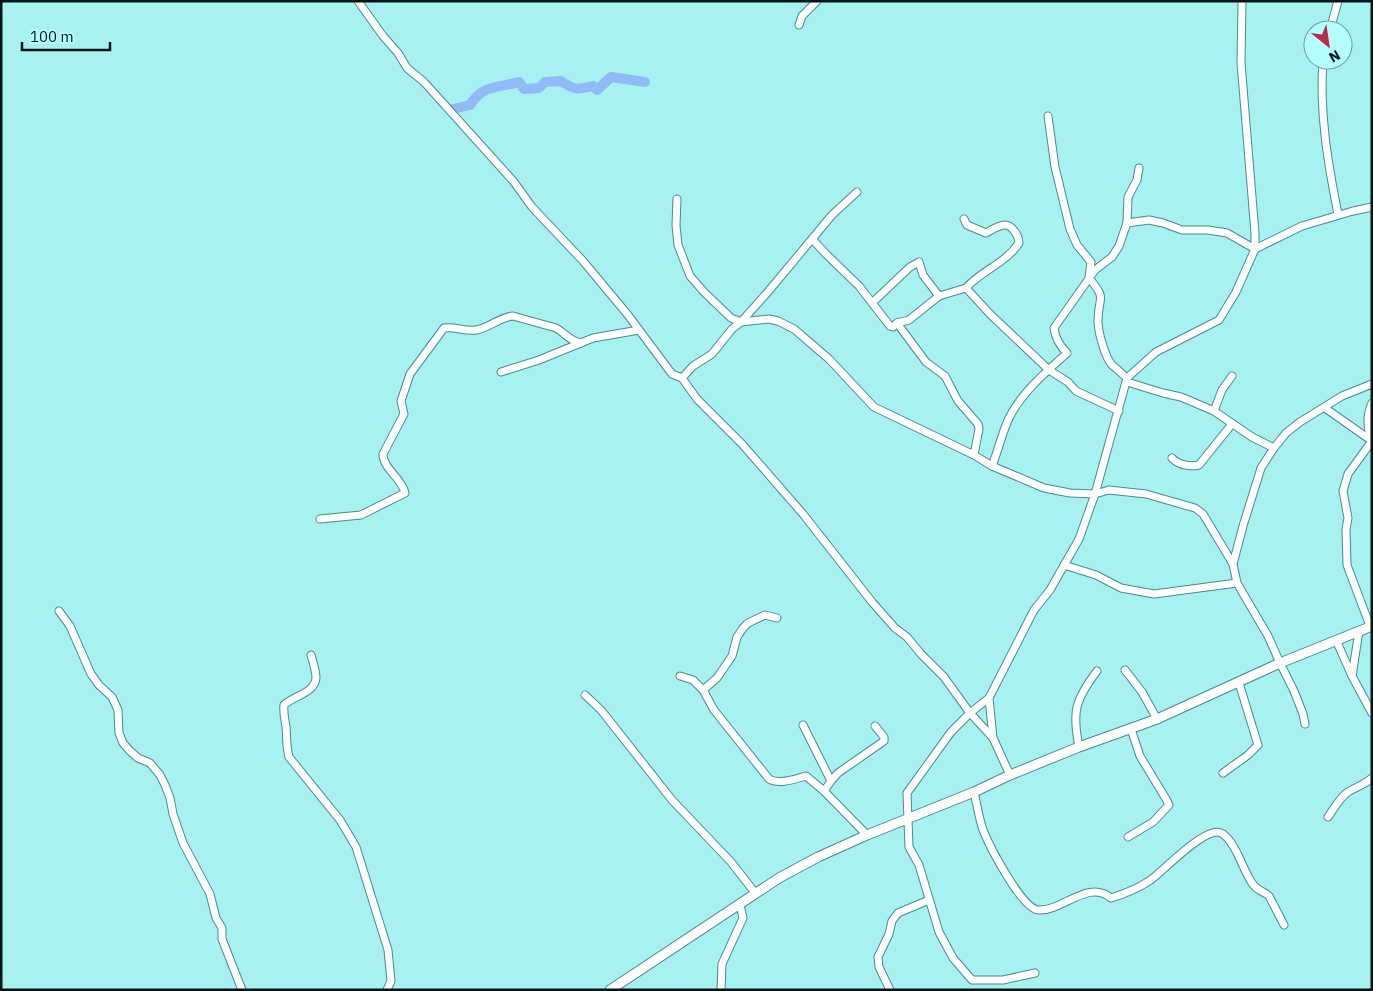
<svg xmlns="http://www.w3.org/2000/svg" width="1373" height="991" viewBox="0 0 1373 991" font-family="'IBM Plex Sans',sans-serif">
<rect width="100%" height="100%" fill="#a8f1f1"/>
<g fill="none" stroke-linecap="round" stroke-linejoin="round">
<path stroke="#90bbf6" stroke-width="10" d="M453,109L470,105C483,84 499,88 519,82L524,89L539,88L545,82L561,81C574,90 577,90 593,86L597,90L611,77L645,82"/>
<defs>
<g id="minor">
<path d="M358,1L383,36L398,53L407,68L424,82L514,182L532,207L583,261L628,315L672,374L682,378L697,399L742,444L803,514L872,602L895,628L907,637L921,654L944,677L970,713L993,738"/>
<path d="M799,25L802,16L817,1"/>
<path d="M1330,30L1338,1"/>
<path d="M1323,60C1319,112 1328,164 1338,214"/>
<path d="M1048,116L1055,167L1070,229L1077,245L1091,262L1089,278C1108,301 1098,295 1098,321C1098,332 1105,357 1112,365C1117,369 1122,374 1127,378"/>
<path d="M677,199L676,225L678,245L690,276L704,292L731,318L741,322L769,319L778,321L794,329L829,359L874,407L974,455L992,466L1044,488L1070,493L1095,494L1109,490L1146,494L1195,508L1203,514L1233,564L1237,583L1268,636L1280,663L1294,691L1303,714L1305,724"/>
<path d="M964,219L967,225L986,233C991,230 999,225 1005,225C1012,225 1019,236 1019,243C1005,264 982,270 966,288"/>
<path d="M1127,223L1149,220L1163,223L1182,230H1208L1227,233L1255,249"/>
<path d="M813,240L826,254L859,286L890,326L893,327L897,323L909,320L939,296L966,288L990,314L1049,370L1068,382L1076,391L1119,411"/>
<path d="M1255,249L1302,226L1353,211L1372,207"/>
<path d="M873,302L910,267L919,262L923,275L939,296"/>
<path d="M897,323L926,362L945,376L958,401L978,424L979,429L974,455"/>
<path d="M501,372L539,360L593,338L639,330"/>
<path d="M682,378L693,366L712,354L732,329L741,322L767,293L832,215L857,192"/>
<path d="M1127,382L1163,393L1181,397L1214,411L1252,437L1274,448"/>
<path d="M1325,408L1372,441"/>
<path d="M1214,411L1222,390L1232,376"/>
<path d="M1370,439C1368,424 1366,417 1372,403"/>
<path d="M1172,458C1178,465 1190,467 1199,465L1232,424"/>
<path d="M992,466C998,451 1002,433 1009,418C1022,392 1045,373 1066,354L1067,353C1060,346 1055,338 1054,328L1095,270L1112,257L1119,246L1127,223L1128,197L1137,180L1139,168"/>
<path d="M320,519L361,515L405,493C402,478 383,469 383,454L404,414L401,401L410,374L444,328C455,326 465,332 476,330C489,328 500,317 513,316L556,328C565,333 571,342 581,343"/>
<path d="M1233,564L1243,526L1261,468L1274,448L1286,433L1300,422L1342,396L1372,384"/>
<path d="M1064,565L1096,575L1121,588L1154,594L1237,583"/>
<path d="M59,611L70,626L91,674L99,685L112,697L118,710L119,733L123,743L130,751L138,758L150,763L160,775L165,785L170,798L173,814L183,843L210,894L216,918L222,928V939L242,990"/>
<path d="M1370,626L1347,565L1346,529L1348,518L1343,491L1348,474L1372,441"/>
<path d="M1336,640L1352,676L1359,631"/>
<path d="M311,655C313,662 316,671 316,678C315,693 293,696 284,705C283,714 285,719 286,727C287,737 286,746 289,757L340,820L356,847L388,950L391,981L387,990"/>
<path d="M1125,670L1142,692L1157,719"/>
<path d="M680,676L693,680L703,690L714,710L769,779C779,785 795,779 806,776L824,791L867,835"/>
<path d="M1352,676L1372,713"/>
<path d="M703,690L717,678L732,656L737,637L743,628L748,623L765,615L777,618"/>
<path d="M585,695L601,710L672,800L731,862L756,894"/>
<path d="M989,698L993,738L1010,775"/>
<path d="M803,725L831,781L824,791"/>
<path d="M1079,747C1072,712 1075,700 1097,671"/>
<path d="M1223,773L1248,755L1258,745L1239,683"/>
<path d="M831,781L838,773L884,741V737L875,726"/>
<path d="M974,792C977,805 979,818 983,830C989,845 1022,910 1039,910C1063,911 1088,879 1111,898C1124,894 1137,889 1149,881C1162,873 1208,822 1223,834C1237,845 1242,868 1252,883C1258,892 1264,891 1269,896L1284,925"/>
<path d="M1328,817C1334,809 1339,798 1348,792C1356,787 1364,785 1372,778"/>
<path d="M1128,837L1153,822L1169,805L1166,799L1140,756L1131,729"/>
<path d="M1035,973L1003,980H972L953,958L939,932L919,865L909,847L907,793L951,732L970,713L989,698L1034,610L1050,590L1079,539L1095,494L1127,378L1156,352L1219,320L1236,292L1255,249V233L1241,63L1242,1"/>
<path d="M721,990L722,964L743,918L740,905"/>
<path d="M890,990L879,967L878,957L889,934L892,921L898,913L929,900"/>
</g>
<path id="tertiary" d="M610,990L779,878L818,857L867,835L974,792L1010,775L1079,747L1157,719L1280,663L1372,626"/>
</defs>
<use href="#minor" stroke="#458d8e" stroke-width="9"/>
<use href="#tertiary" stroke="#458d8e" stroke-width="11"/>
<use href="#minor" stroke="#fff" stroke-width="7"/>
<use href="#tertiary" stroke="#fff" stroke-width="9"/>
</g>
<rect width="1373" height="991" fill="none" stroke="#001616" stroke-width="5"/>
<g transform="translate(1328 45) rotate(150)"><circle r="24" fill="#b5fefe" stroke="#6da1a1"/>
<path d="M0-4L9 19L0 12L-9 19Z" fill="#bc2b47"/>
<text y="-8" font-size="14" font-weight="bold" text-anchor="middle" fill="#001616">N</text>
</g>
<path d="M22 42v8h88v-8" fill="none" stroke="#001616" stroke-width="2.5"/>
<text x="30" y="42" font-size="15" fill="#001616" stroke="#b5fefe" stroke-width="4" paint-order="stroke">100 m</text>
</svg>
